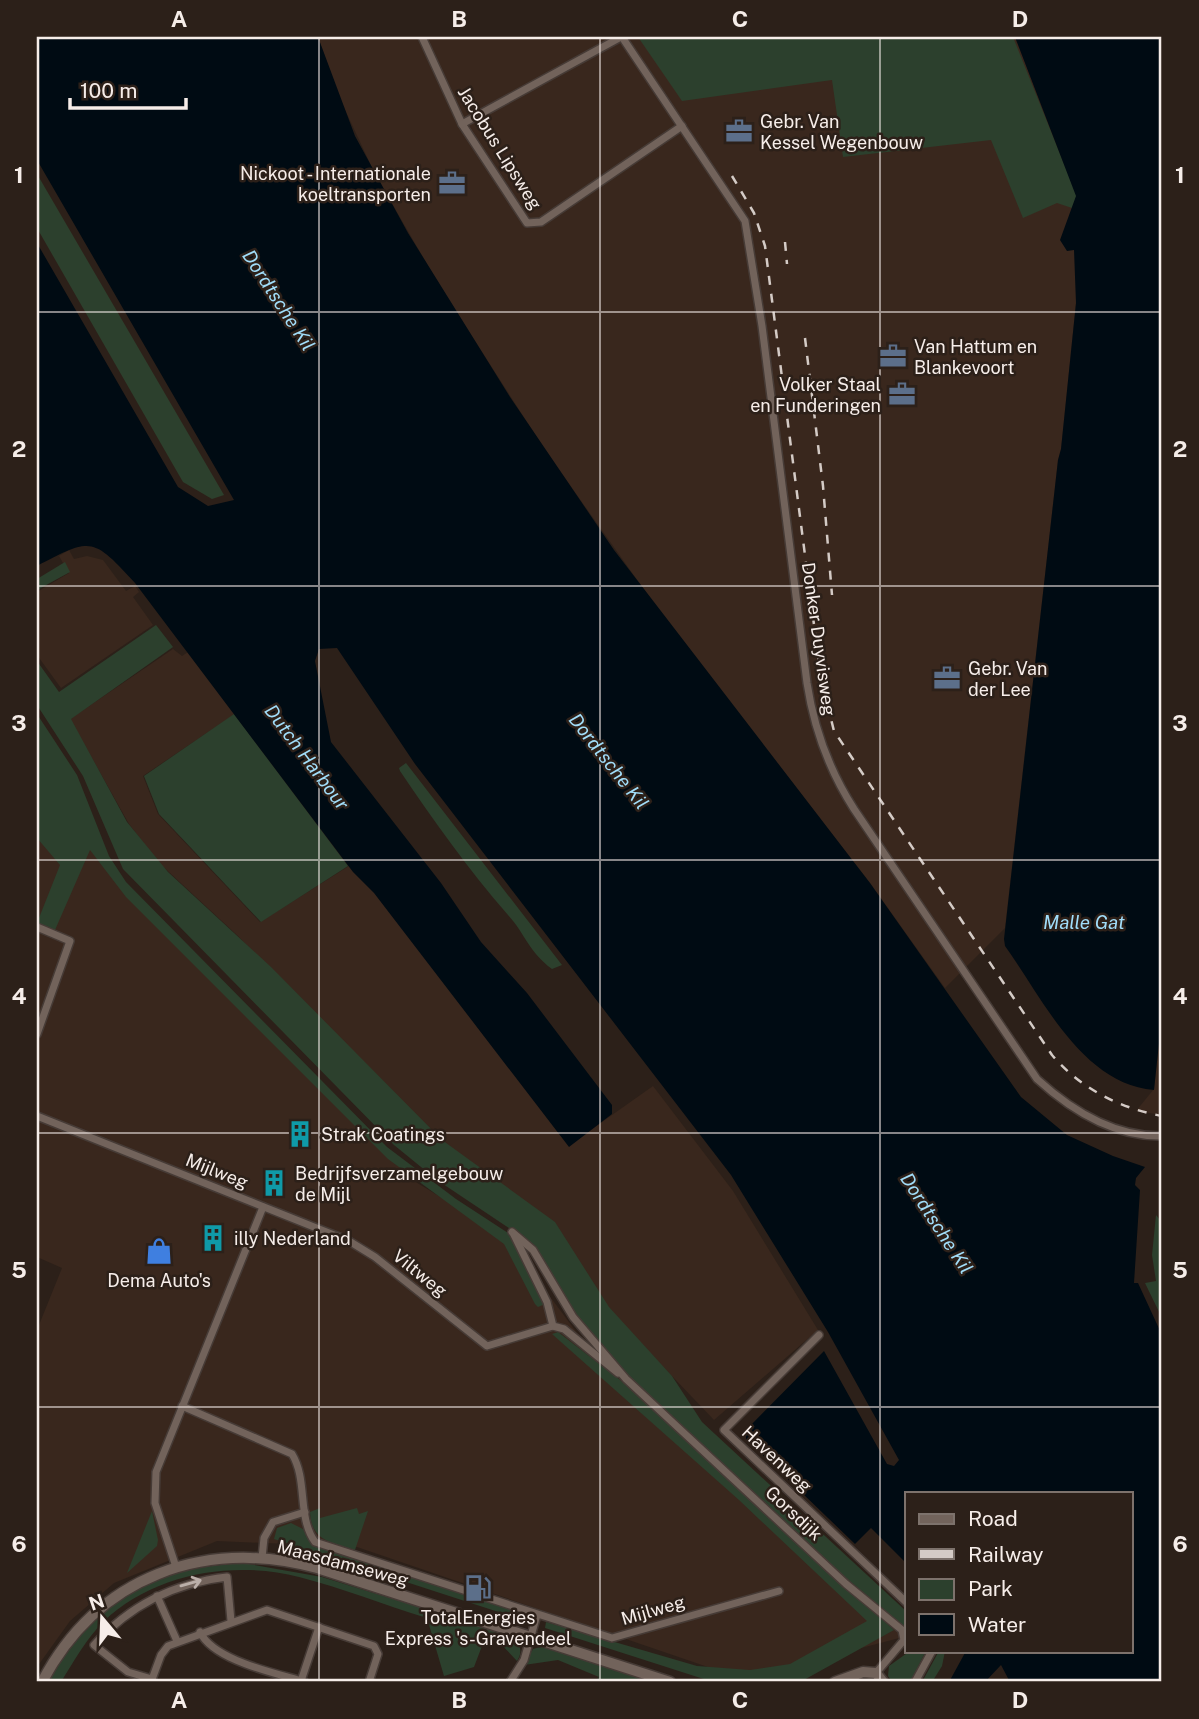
<svg xmlns="http://www.w3.org/2000/svg" width="1199" height="1719" viewBox="0 0 1199 1719" font-family="'Public Sans',sans-serif">
<rect width="100%" height="100%" fill="#2c2019"/>
<g fill="#39271d">
<path d="M318,37H1015L1077,196L1076,303L1061,449L1058,460L1005,928L945,988L870,883L662,615L545,450L439,285L375,174L340,99Z"/>
<path d="M69,550L74,559L87,556L103,560L126,591L135,586L139,592L133,597L153,625L61,688L37,655V592L69,573L59,556Z"/>
<path d="M173,649L182,656L188,652L235,714L143,776L158,814L260,922L360,859L571,1144L653,1086L733,1191L818,1330L714,1420L584,1284L443,1151L238,936L158,862L129,824L70,719Z"/>
<path d="M37,729L125,894L414,1181L505,1236L583,1341L907,1618V1636L743,1679L357,1547L217,1541L114,1583L70,1621L37,1667V1330L62,1268L37,1257Z"/>
<path d="M1162,1015V1115L1136,1111L1154,1089Z"/>
</g>
<g fill="#2c402d">
<path d="M638,37H1013L1077,196L1072,208L1057,203L1023,218L991,140L843,157L832,80L682,101Z"/>
<path d="M37,174L224,495L212,499L183,482L37,228Z"/>
<path d="M65,562L70,572L37,590V579Z"/>
<path d="M156,625L173,647L71,719L127,822L168,872L271,967L442,1140L555,1222L609,1307L672,1376L702,1422L907,1612V1629L827,1562L633,1385L573,1312L533,1244L437,1180L394,1145L123,869L83,776L37,705V661L59,692Z"/>
<path d="M37,714L77,775L109,856L126,882L387,1147L456,1199L511,1235L545,1304L538,1307L535,1304L504,1244L388,1159L126,897L90,850L55,930L37,923L60,865L37,838Z"/>
<path d="M234,714L348,866L261,922L159,814L144,776Z"/>
<path d="M406,763L562,965L552,969C528,951 526,935 508,915C468,869 434,821 400,771L399,768Z"/>
<path d="M1156,1215L1160,1220L1162,1318L1145,1283L1156,1281L1152,1255Z"/>
<path d="M558,1332L619,1379L894,1630L802,1681L713,1682L545,1628L546,1622L697,1666L750,1670L790,1664L867,1621L739,1500L552,1334Z"/>
<path d="M320,1508V1518L357,1508L359,1514L368,1511L355,1550C331,1542 311,1541 310,1512Z"/>
<path d="M152,1511L158,1540L157,1546L127,1573Z"/>
<path d="M291,1523L303,1529L312,1544L527,1615L526,1621L274,1539L277,1528Z"/>
<path d="M243,1563L322,1577L516,1637C520,1646 523,1652 517,1661L499,1642L485,1638L474,1667L444,1676L427,1618C384,1605 343,1588 299,1577C234,1560 154,1573 104,1621C86,1639 74,1661 61,1682H47C99,1601 145,1569 243,1563Z"/>
<path d="M544,1646L657,1682H595L599,1677L558,1660L524,1665L533,1649Z"/>
<path d="M910,1651H926L910,1682H892L888,1676L889,1666Z"/>
<path d="M939,1651H945L942,1666L932,1682H922Z"/>
</g>
<g fill="#000b13">
<path d="M37,37H318L355,136L408,233L510,397L614,550L870,883L1021,1097L1067,1135L1113,1156L1145,1167L1136,1178L1135,1185L1140,1190L1134,1283H1138L1162,1335V1682H1010L1001,1665L985,1682H949L966,1651H1131V1493H907V1564L871,1528L855,1544L746,1439V1430L824,1351L887,1464L894,1466L899,1460L828,1332L731,1175L415,764L337,648L319,649L315,661L331,742L441,883L481,942L527,993L612,1105V1114L569,1147L374,893L353,872L135,583C92,536 91,538 37,566V243L178,487L208,506L234,500L37,160Z"/>
<path d="M1015,37H1162V1015L1154,1090C1082,1084 1043,999 1005,946L1004,939L1058,460L1061,449L1076,303L1074,250L1067,251L1060,240L1076,196Z"/>
</g>
<g fill="none" stroke-linecap="round" stroke-linejoin="round">
<defs>
<g id="street">
<path d="M422,37L462,124L527,223L541,222L682,126"/>
<path d="M622,37L745,221L762,326L807,683C814,729 829,770 854,809L1037,1079C1071,1110 1115,1137 1162,1136"/>
<path d="M462,124L621,37"/>
<path d="M37,927L70,941L37,1034"/>
<path d="M37,1116L349,1241L375,1257L487,1346L553,1326"/>
<path d="M512,1232L533,1250L573,1317L626,1379L846,1584L902,1630L904,1640L876,1673"/>
<path d="M514,1235L547,1302L553,1326L564,1329L618,1373"/>
<path d="M819,1335L724,1430L907,1603"/>
<path d="M182,1406L292,1454C308,1480 297,1517 315,1542L612,1638L779,1591"/>
<path d="M262,1558L264,1538L273,1522L305,1512"/>
<path d="M176,1567L155,1503L156,1472L263,1207"/>
<path d="M157,1596L177,1641"/>
<path d="M200,1632C214,1661 276,1673 305,1682"/>
<path d="M152,1679L128,1672L94,1645C130,1605 174,1583 227,1577L231,1621"/>
<path d="M301,1681L319,1627"/>
<path d="M151,1682L161,1655L168,1646L267,1610L374,1646L378,1654L369,1682"/>
<path d="M510,1682L524,1660L537,1615"/>
<path d="M915,1682L932,1651"/>
</g>
<g id="secondary">
<path d="M42,1682C98,1576 204,1538 317,1568L670,1682"/>
<path d="M835,1682L863,1672L876,1673L883,1682"/>
</g>
</defs>
<use href="#street" stroke="#463b36" stroke-width="10"/>
<use href="#secondary" stroke="#463b36" stroke-width="13"/>
<use href="#street" stroke="#72635b" stroke-width="7"/>
<use href="#secondary" stroke="#72635b" stroke-width="10"/>
<g stroke="#d4cbc6" stroke-width="2.5" stroke-dasharray="9 9" stroke-linecap="butt">
<path d="M732,176L754,213L765,246L821,679L834,731L1052,1055C1080,1088 1119,1108 1162,1116"/>
<path d="M785,242L787,264"/>
<path d="M805,338L823,486L832,595"/>
</g>
</g>
<defs><path id="oneway-shaft" d="M-6 0H5M1.5-3L5.5 0L1.5 3" fill="none" stroke-width="1.6" stroke-linecap="round" stroke-linejoin="round" transform="scale(1.75)"/></defs>
<use stroke="#bbafa9" href="#oneway-shaft" transform="translate(191 1583) rotate(-16)"/>
<path fill="none" stroke="#f6ede9" stroke-width="2" stroke-opacity="0.55" d="M319,37V1682M600,37V1682M880,37V1682M37,312H1162M37,586H1162M37,860H1162M37,1133H1162M37,1407H1162"/>
<defs>
<symbol id="office-bare" viewBox="-9 -9 18 18"><path d="M-6-3h4V-5.5h4V-3h4V5H-6ZM-1-4.5V-3h2v-1.5ZM-6 0V1H6V0Z" fill="#5c6f8a" stroke="#2c2019" stroke-width="2.5" paint-order="stroke"/></symbol>
<symbol id="building-bare" viewBox="-9 -9 18 18"><path d="M-4-6H4V6H1V3H-1V6H-4ZM-2.5-4.3h1.7v1.8h-1.7ZM.8-4.3h1.7v1.8H.8ZM-2.5-1h1.7V.8h-1.7ZM.8-1h1.7V.8H.8Z" fill="#0f9aa8" stroke="#2c2019" stroke-width="2.5" paint-order="stroke"/></symbol>
<symbol id="shop-bare" viewBox="-9 -9 18 18"><path d="M-5-2.5h2.3a2.7 3.5 0 0 1 5.4 0H5L5.5 6h-11ZM-1.5-2.5h3a1.5 2.3 0 0 0-3 0Z" fill="#3f7fe0" stroke="#2c2019" stroke-width="2.5" paint-order="stroke"/></symbol>
<symbol id="fuel-bare" viewBox="-9 -9 18 18"><path d="M-5.5-6h7V0h2V4h1.3V-2.5L3-4.5l.8-.8L6-3V5H2.5V1h-1V6h-7ZM-4.2-4.7v3.2H.2V-4.7Z" fill="#5c6f8a" stroke="#2c2019" stroke-width="2.5" paint-order="stroke"/></symbol>
</defs>
<g fill-rule="evenodd">
<use href="#office-bare" x="720" y="112" width="38" height="38"/>
<use href="#office-bare" x="433" y="164" width="38" height="38"/>
<use href="#office-bare" x="874" y="337" width="38" height="38"/>
<use href="#office-bare" x="883" y="375" width="38" height="38"/>
<use href="#office-bare" x="928" y="659" width="38" height="38"/>
<use href="#building-bare" x="281" y="1115" width="38" height="38"/>
<use href="#building-bare" x="255" y="1164" width="38" height="38"/>
<use href="#building-bare" x="194" y="1219" width="38" height="38"/>
<use href="#shop-bare" x="140" y="1232" width="38" height="38"/>
<use href="#fuel-bare" x="459" y="1569" width="38" height="38"/>
</g>
<g text-anchor="middle" dominant-baseline="central" stroke-width="5" stroke-linejoin="round" paint-order="stroke">
<g font-size="18" fill="#f6ede9" stroke="#2c2019" text-anchor="start">
<text x="760" y="121">Gebr. Van<tspan x="760" dy="21">Kessel Wegenbouw</tspan></text>
<text x="431" y="173" text-anchor="end">Nickoot - Internationale<tspan x="431" dy="21">koeltransporten</tspan></text>
<text x="914" y="346">Van Hattum en<tspan x="914" dy="21">Blankevoort</tspan></text>
<text x="881" y="384" text-anchor="end">Volker Staal<tspan x="881" dy="21">en Funderingen</tspan></text>
<text x="968" y="668">Gebr. Van<tspan x="968" dy="21">der Lee</tspan></text>
<text x="321" y="1134">Strak Coatings</text>
<text x="295" y="1173">Bedrijfsverzamelgebouw<tspan x="295" dy="21">de Mijl</tspan></text>
<text x="234" y="1238">illy Nederland</text>
<text x="159" y="1280" text-anchor="middle">Dema Auto's</text>
<text x="478" y="1617" text-anchor="middle">TotalEnergies<tspan x="478" dy="21">Express 's-Gravendeel</tspan></text>
</g>
<g font-size="18" fill="#f6ede9" stroke="#2c2019">
<text transform="translate(500 148) rotate(58)">Jacobus Lipsweg</text>
<text transform="translate(819 639) rotate(82)">Donker Duyvisweg</text>
<text transform="translate(217 1171) rotate(22)">Mijlweg</text>
<text transform="translate(420 1273) rotate(39)">Viltweg</text>
<text transform="translate(777 1459) rotate(43)">Havenweg</text>
<text transform="translate(794 1513) rotate(43)">Gorsdijk</text>
<text transform="translate(343 1563) rotate(15)">Maasdamseweg</text>
<text transform="translate(653 1610) rotate(-16)">Mijlweg</text>
</g>
<g font-size="19" font-style="italic" fill="#a1ddf9" stroke="#2c2019">
<text transform="translate(279 300) rotate(57)">Dordtsche Kil</text>
<text transform="translate(307 757) rotate(53)">Dutch Harbour</text>
<text transform="translate(609 761) rotate(52)">Dordtsche Kil</text>
<text x="1084" y="922">Malle Gat</text>
<text transform="translate(937 1223) rotate(57)">Dordtsche Kil</text>
</g>
</g>
<rect width="1199" height="1719" fill="none" stroke="#2c2019" stroke-width="77"/>
<rect x="905" y="1492" width="228" height="161" fill="#2c2019" stroke="#7d726c" stroke-width="2"/>
<rect x="919" y="1514" width="35" height="10" fill="#72635b" stroke="#7d726c" stroke-width="2"/>
<text x="968" y="1526" font-size="21" fill="#f6ede9">Road</text>
<rect x="919" y="1549" width="35" height="10" fill="#d4cbc6" stroke="#7d726c" stroke-width="2"/>
<text x="968" y="1562" font-size="21" fill="#f6ede9">Railway</text>
<rect x="919" y="1579" width="35" height="21" fill="#2c402d" stroke="#7d726c" stroke-width="2"/>
<text x="968" y="1596" font-size="21" fill="#f6ede9">Park</text>
<rect x="919" y="1614" width="35" height="21" fill="#000b13" stroke="#7d726c" stroke-width="2"/>
<text x="968" y="1632" font-size="21" fill="#f6ede9">Water</text>
<g transform="translate(102 1618) rotate(341)" stroke="#2c2019" stroke-width="5" paint-order="stroke">
<path d="M0-5L12 26L0 18L-12 26Z" fill="#f6ede9"/>
<text y="-10" font-size="19" font-weight="bold" text-anchor="middle" fill="#f6ede9">N</text>
</g>
<path d="M70 98v10h116v-10" fill="none" stroke="#f6ede9" stroke-width="3.5"/>
<text x="80" y="98" font-size="21" fill="#f6ede9" stroke="#2c2019" stroke-width="5" paint-order="stroke">100 m</text>
<rect x="38" y="38" width="1122" height="1642" fill="none" stroke="#f6ede9" stroke-width="2.5"/>
<g font-size="23" text-anchor="middle" font-weight="bold" fill="#f6ede9">
<text x="179" y="27">A</text>
<text x="459" y="27">B</text>
<text x="740" y="27">C</text>
<text x="1020" y="27">D</text>
<text x="19" y="183">1</text>
<text x="1180" y="183">1</text>
<text x="19" y="457">2</text>
<text x="1180" y="457">2</text>
<text x="19" y="731">3</text>
<text x="1180" y="731">3</text>
<text x="19" y="1004">4</text>
<text x="1180" y="1004">4</text>
<text x="19" y="1278">5</text>
<text x="1180" y="1278">5</text>
<text x="19" y="1552">6</text>
<text x="1180" y="1552">6</text>
<text x="179" y="1708">A</text>
<text x="459" y="1708">B</text>
<text x="740" y="1708">C</text>
<text x="1020" y="1708">D</text>
</g>
</svg>
